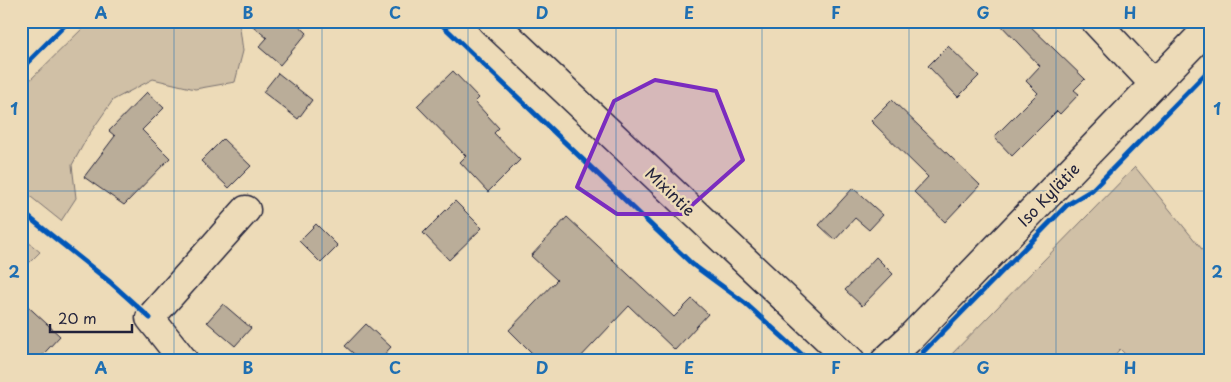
<svg xmlns="http://www.w3.org/2000/svg" width="1231" height="382" viewBox="0 0 1231 382" font-family="'Playpen Sans',sans-serif">
<rect width="100%" height="100%" fill="#eddbb8"/>
<filter id="ink" filterUnits="userSpaceOnUse"><feTurbulence type="fractalNoise" baseFrequency=".02" numOctaves="2"/><feDisplacementMap in="SourceGraphic" scale="10" xChannelSelector="R" yChannelSelector="G"/><feConvolveMatrix kernelMatrix="1 2 1 2 8 2 1 2 1" color-interpolation-filters="sRGB"/></filter>
<g filter="url(#ink)">
<g fill="#d0c0a6" stroke="#797170">
<path d="M90,21H239L243,51L235,82L195,89L153,79L113,100L88,136L72,165L76,198L61,221L21,189V89Z"/>
<path d="M1135,167L1210,259V361H1132L1120,349L1109,361H945Z"/>
<path d="M21,236L40,252L21,271Z"/>
</g>
<g fill="#baad99" stroke="#22223b">
<path d="M247,21H294L307,33L280,65L259,47L267,38Z"/>
<path d="M997,21H1025L1085,79L1074,90L1079,94L1060,114L1057,111L1012,156L994,137L1038,93L1026,81L1040,66Z"/>
<path d="M948,46L979,76L958,97L928,66Z"/>
<path d="M453,71L479,98L475,102L499,128L494,133L520,160L488,192L460,162L466,156L417,106Z"/>
<path d="M278,73L312,100L298,119L263,92Z"/>
<path d="M147,92L164,108L142,130L170,158L124,205L84,177L115,136L109,131Z"/>
<path d="M892,100L980,185L945,222L914,192L928,177L871,121Z"/>
<path d="M223,139L251,166L229,188L201,161Z"/>
<path d="M853,188L883,215L869,230L855,218L835,240L819,225Z"/>
<path d="M455,201L482,228L449,260L423,233Z"/>
<path d="M567,217L674,317L692,299L708,314L675,350L629,306L577,361H540L509,330L557,280L531,256Z"/>
<path d="M316,224L338,246L321,263L299,241Z"/>
<path d="M876,257L893,274L862,306L845,290Z"/>
<path d="M21,300L60,336L37,361H21Z"/>
<path d="M223,304L251,328L235,346L207,322Z"/>
<path d="M366,324L391,347L378,361H362L345,346Z"/>
</g>
<g fill="none" stroke-linecap="round" stroke-linejoin="round">
<defs>
<g id="minor">
<path d="M492,21L851,361"/>
<path d="M1095,21L1154,84"/>
<path d="M184,361L150,318L246,210"/>
<path d="M885,361L909,339L1210,26"/>
</g>
</defs>
<use href="#minor" stroke="#22223b" stroke-width="31"/>
<use href="#minor" stroke="#eddbb8" stroke-width="28"/>
<defs>
<g id="cycleway">
<path d="M438,21L692,264L745,303L809,361"/>
<path d="M21,69L69,21"/>
<path d="M21,211L110,282L150,318"/>
<path d="M919,361L923,352L1067,205L1092,190L1210,69"/>
</g>
</defs>
<use href="#cycleway" stroke="#eddbb8" stroke-width="8"/>
<use href="#cycleway" stroke="#0057b8" stroke-width="5"/>
</g>
</g>
<path fill="#7b2cbf" fill-opacity="0.2" stroke="#7b2cbf" stroke-width="4" stroke-linejoin="round" d="M655,80L716,91L743,160L682,214H617L577,187L614,101Z"/>
<path fill="none" stroke="#1f6fb2" stroke-width="1" stroke-opacity="0.55" d="M174,21V361M322,21V361M468,21V361M616,21V361M762,21V361M909,21V361M1056,21V361M21,191H1210"/>
<g text-anchor="middle" dominant-baseline="central" stroke-width="5" stroke-linejoin="round" paint-order="stroke">
<g font-size="16" fill="#22223b" stroke="#eddbb8">
<text transform="translate(671 191) rotate(44)">Mixintie</text>
<text transform="translate(1048 194) rotate(-46)">Iso Kylätie</text>
</g>
</g>
<rect width="1231" height="382" fill="none" stroke="#eddbb8" stroke-width="55"/>
<path d="M50 324v8h82v-8" fill="none" stroke="#22223b" stroke-width="2.5"/>
<text x="58" y="324" font-size="15" fill="#22223b" stroke="#eddbb8" stroke-width="4" paint-order="stroke">20 m</text>
<rect x="28" y="28" width="1176" height="326" fill="none" stroke="#1f6fb2" stroke-width="2"/>
<g font-size="16" text-anchor="middle" font-weight="bold" fill="#1f6fb2">
<text x="101" y="19">A</text>
<text x="248" y="19">B</text>
<text x="395" y="19">C</text>
<text x="542" y="19">D</text>
<text x="689" y="19">E</text>
<text x="836" y="19">F</text>
<text x="983" y="19">G</text>
<text x="1130" y="19">H</text>
<text x="14" y="115">1</text>
<text x="1217" y="115">1</text>
<text x="14" y="278">2</text>
<text x="1217" y="278">2</text>
<text x="101" y="374">A</text>
<text x="248" y="374">B</text>
<text x="395" y="374">C</text>
<text x="542" y="374">D</text>
<text x="689" y="374">E</text>
<text x="836" y="374">F</text>
<text x="983" y="374">G</text>
<text x="1130" y="374">H</text>
</g>
</svg>
